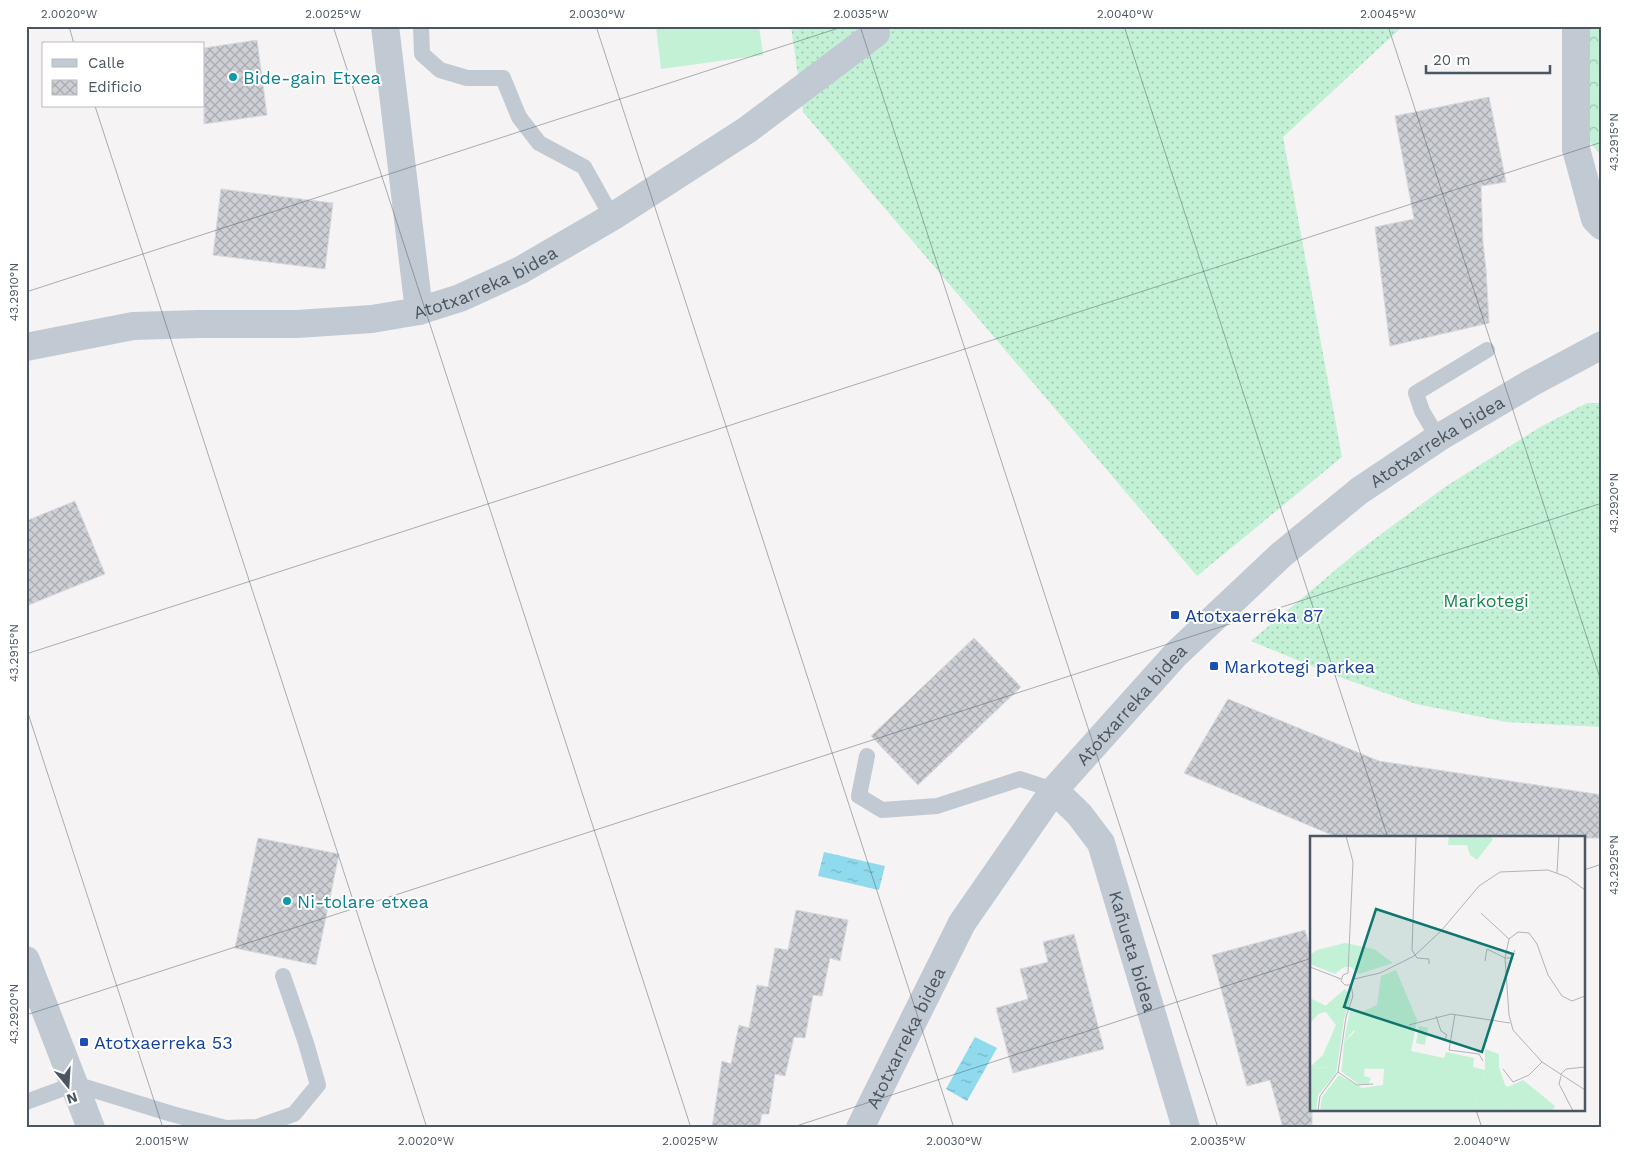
<svg xmlns="http://www.w3.org/2000/svg" width="1628" height="1154" viewBox="0 0 1628 1154" font-family="'Work Sans',sans-serif">
<defs>
<pattern id="grass-dots" width="8" height="8" patternUnits="userSpaceOnUse" patternTransform="scale(1.25)"><rect width="8" height="8" fill="#c3f1d5"/><path d="M2 2h.1M6 6h.1" fill="none" stroke="#a0c6b0" stroke-width="1.8" stroke-linecap="round"/></pattern>
<pattern id="forest-crowns" width="20" height="18" patternUnits="userSpaceOnUse" patternTransform="scale(1.25)"><rect width="20" height="18" fill="#c3f1d5"/><path d="M2 6a3 3 0 1 1 6 0M12 15a3 3 0 1 1 6 0" fill="none" stroke="#a0c6b0"/></pattern>
<pattern id="water-ripples" width="26" height="14" patternUnits="userSpaceOnUse" patternTransform="scale(1.25)"><rect width="26" height="14" fill="#90daee"/><path d="M2 4q2-2 4 0t4 0M15 11q2-2 4 0t4 0" fill="none" stroke="#78b4c4"/></pattern>
<pattern id="building-cross-hatch" width="8" height="8" patternUnits="userSpaceOnUse" patternTransform="scale(1.25)"><rect width="8" height="8" fill="#cdcfd5"/><path d="M0 0l8 8M0 8l8-8" fill="none" stroke="#a8abb0"/></pattern>
</defs>
<rect width="100%" height="100%" fill="#f5f3f3"/>
<g fill="url(#grass-dots)">
<path d="M791,26H1403L1283,137L1342,457L1197,576L803,112Z"/>
<path d="M1587,403H1602V727L1506,722L1416,704L1331,674L1251,641L1357,552L1445,487L1542,426Z"/>
</g>
<path fill="url(#forest-crowns)" d="M1590,26H1602V157L1590,142Z"/>
<path fill="#c3f1d5" d="M656,26H759L763,55L661,69Z"/>
<g fill="url(#water-ripples)">
<path d="M824,852L885,866L879,890L818,876Z"/>
<path d="M975,1037L997,1048L967,1101L946,1089Z"/>
</g>
<g fill="url(#building-cross-hatch)" stroke="#d7d9de">
<path d="M257,40L267,115L204,124V48Z"/>
<path d="M1489,97L1506,182L1481,186L1483,243L1486,269L1489,323L1390,346L1375,227L1414,219L1395,116Z"/>
<path d="M221,189L333,203L325,269L213,255Z"/>
<path d="M75,501L105,574L26,606V521Z"/>
<path d="M974,638L1021,687L918,785L871,736Z"/>
<path d="M1228,699L1379,761L1602,795V838H1339L1184,773Z"/>
<path d="M258,838L339,854L316,965L235,948Z"/>
<path d="M796,910L848,920L840,961L830,958L822,996L813,995L805,1038L794,1037L785,1076L775,1074L769,1114H762L759,1128H712L722,1061L731,1064L739,1025L749,1028L757,985L768,987L775,948L788,950Z"/>
<path d="M1305,930L1312,955V1128H1283L1270,1080L1247,1086L1212,955Z"/>
<path d="M1074,934L1104,1049L1013,1073L996,1008L1028,999L1020,969L1048,962L1043,942Z"/>
</g>
<g fill="none" stroke-linecap="round" stroke-linejoin="round">
<g stroke="#c1cad2" stroke-width="16">
<path d="M421,26L422,54L440,70L467,78H503L519,117L539,143L584,167L612,217"/>
<path d="M1438,438L1422,411L1416,393L1487,350"/>
<path d="M867,756L859,796L882,810L937,806L1020,779L1054,790"/>
<path d="M26,1102L75,1084L172,1114L226,1128L257,1127L294,1114L318,1085L306,1043L283,976"/>
</g>
<g stroke="#c1cad2" stroke-width="28">
<path d="M385,26L419,311"/>
<path d="M1576,26V149L1595,219L1602,226"/>
<path id="s1" d="M26,347L133,326L199,324H297L372,319L419,311L460,298L521,270L612,217L747,130L876,33"/>
<path id="s2" d="M1054,790L1079,814L1101,843L1186,1128"/>
<path d="M26,960L91,1128"/>
<path id="s3" d="M860,1128L962,923L1054,790L1176,654L1281,555L1359,491L1438,438L1531,383L1602,345"/>
</g>
</g>
<path fill="none" stroke="#4a5661" stroke-width="1" stroke-opacity="0.45" d="M69,26L74,44M333,26L691,1128M596,26L954,1128M860,26L1218,1128M1124,26L1388,838M1388,26L1602,684M95,106L427,1128M26,292L845,26M26,654L1602,142M26,707L163,1128M1584,870L1602,864M26,1015L1602,503M1476,1110L1482,1128M790,1128L1312,958"/>
<g fill="#0f9aa8" stroke="#fff" stroke-width="2">
<circle cx="233" cy="77" r="5"/>
<circle cx="287" cy="901" r="5"/>
</g>
<g fill="#1a4fb4" stroke="#fff" stroke-width="2">
<rect x="1170" y="610" width="10" height="10" rx="2.5"/>
<rect x="1209" y="661" width="10" height="10" rx="2.5"/>
<rect x="79" y="1037" width="10" height="10" rx="2.5"/>
</g>
<g text-anchor="middle" dominant-baseline="central" stroke-width="4" stroke-linejoin="round" paint-order="stroke">
<g font-size="18" fill="#0d838f" stroke="#fff" text-anchor="start">
<text x="243" y="77">Bide-gain Etxea</text>
<text x="297" y="901">Ni-tolare etxea</text>
</g>
<g font-size="18" fill="#4a5661" stroke="#fff">
<text stroke="none"><textPath href="#s1" startOffset="468">Atotxarreka bidea</textPath></text>
<text stroke="none"><textPath href="#s3" startOffset="911">Atotxarreka bidea</textPath></text>
<text stroke="none"><textPath href="#s3" startOffset="506">Atotxarreka bidea</textPath></text>
<text stroke="none"><textPath href="#s2" startOffset="184">Kañueta bidea</textPath></text>
<text stroke="none"><textPath href="#s3" startOffset="101">Atotxarreka bidea</textPath></text>
</g>
<g font-size="18" fill="#17864f" stroke="#fff">
<text x="1486" y="600">Markotegi</text>
</g>
<g font-size="18" fill="#164399" stroke="#fff" text-anchor="start">
<text x="1185" y="615">Atotxaerreka 87</text>
<text x="1224" y="666">Markotegi parkea</text>
<text x="94" y="1042">Atotxaerreka 53</text>
</g>
</g>
<g transform="translate(1310 836)">
<rect width="275" height="275" fill="#f5f3f3"/>
<path d="M35,107L64,113L83,127L49,138L41,131H34L25,138L0,128V119L7,114ZM86,134L107,184L101,215L134,222L136,216L164,222L163,231L175,234L173,257L165,264L169,275H10L12,261L29,239L52,252L73,249L74,233L81,224L54,216L44,194L34,206L40,174L52,176L67,169L71,140ZM0,162L16,170L0,187ZM0,231L27,232L25,239L8,259L6,275H0ZM55,231L54,240L61,242L58,249L48,248L31,235L32,232ZM213,244L245,270L242,275H195V270L207,257L198,251Z" fill="#c3f1d5"/>
<path d="M139,0H179L183,3L167,24L160,19L157,9H138ZM35,153L41,160L34,183L27,232L0,231L13,219L26,189L16,176L6,178ZM59,183L60,205L54,216H72L81,224L74,233L32,232L34,206ZM175,213L189,218V231L195,249L207,257L195,270V275H169L165,264L172,257L160,246L175,239Z" fill="#c3f1d5"/>
<path d="M109,190L118,192L115,209L106,207Z" fill="#c3f1d5"/>
<path fill="none" stroke="#b1b4b9" stroke-width="1" d="M36,0L43,26L38,137M106,0L102,114L107,122L119,123V128M247,37L249,0M171,77L199,103M175,125L177,113L195,122H201L205,114M0,131L31,143M38,137L33,139L31,145L35,149H41M44,143L70,137L104,120L131,95L169,50L190,36L238,34L257,41L275,54M275,160L262,165L252,160L238,139L227,108L219,97L208,96L199,103L195,122L199,179L203,194L232,226L275,254M145,178L139,214L169,218L173,225M126,180L131,195L137,199L135,203L129,202M99,189L141,178L200,187M193,233L203,246L219,239L232,226M28,236L47,249L63,248M250,239L256,233L275,231M251,240L249,248L263,275M8,275L10,260L28,236L36,181L43,160L41,149"/>
<path fill="#0f766e" fill-opacity="0.15" stroke="#0f766e" stroke-width="2.5" d="M66,73L203,118L172,216L34,171Z"/>
<rect width="275" height="275" fill="none" stroke="#4a5661" stroke-width="2.5"/>
</g>
<rect width="1628" height="1154" fill="none" stroke="#ffffff" stroke-width="55"/>
<rect x="42" y="42" width="162" height="65" fill="#ffffff" stroke="#b7bbc0"/>
<rect x="52" y="59" width="25" height="8" fill="#c1cad2" stroke="#b7bbc0"/>
<text x="88" y="68" font-size="15" fill="#4a5661">Calle</text>
<rect x="52" y="80" width="25" height="15" fill="url(#building-cross-hatch)" stroke="#b7bbc0"/>
<text x="88" y="92" font-size="15" fill="#4a5661">Edificio</text>
<g transform="translate(68 1086) rotate(162)" stroke="#ffffff" stroke-width="4" paint-order="stroke">
<path d="M0-4L9 19L0 12L-9 19Z" fill="#4a5661"/>
<text y="-8" font-size="14" font-weight="bold" text-anchor="middle" fill="#4a5661">N</text>
</g>
<path d="M1426 65v8h124v-8" fill="none" stroke="#4a5661" stroke-width="2.5"/>
<text x="1433" y="65" font-size="15" fill="#4a5661" stroke="#ffffff" stroke-width="4" paint-order="stroke">20 m</text>
<rect x="28" y="28" width="1572" height="1098" fill="none" stroke="#4a5661" stroke-width="2"/>
<g font-size="12" text-anchor="middle" fill="#4a5661">
<text x="69" y="18">2.0020°W</text>
<text x="333" y="18">2.0025°W</text>
<text x="597" y="18">2.0030°W</text>
<text x="861" y="18">2.0035°W</text>
<text x="1125" y="18">2.0040°W</text>
<text x="1388" y="18">2.0045°W</text>
<text transform="translate(1614 142) rotate(-90)" y="4">43.2915°N</text>
<text transform="translate(14 292) rotate(-90)" y="4">43.2910°N</text>
<text transform="translate(1614 503) rotate(-90)" y="4">43.2920°N</text>
<text transform="translate(14 653) rotate(-90)" y="4">43.2915°N</text>
<text transform="translate(1614 865) rotate(-90)" y="4">43.2925°N</text>
<text transform="translate(14 1014) rotate(-90)" y="4">43.2920°N</text>
<text x="162" y="1145">2.0015°W</text>
<text x="426" y="1145">2.0020°W</text>
<text x="690" y="1145">2.0025°W</text>
<text x="954" y="1145">2.0030°W</text>
<text x="1218" y="1145">2.0035°W</text>
<text x="1482" y="1145">2.0040°W</text>
</g>
</svg>
